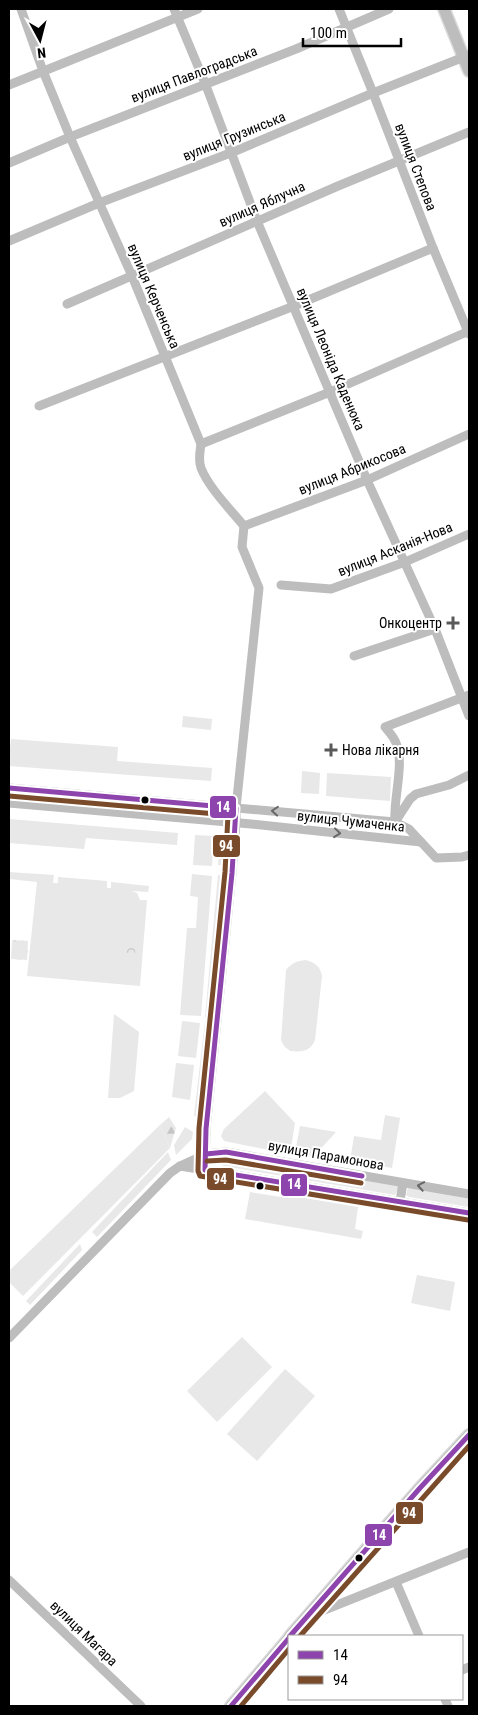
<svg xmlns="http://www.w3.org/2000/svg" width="478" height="1715" viewBox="0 0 478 1715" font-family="'Roboto Condensed',sans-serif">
<defs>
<pattern id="forest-firs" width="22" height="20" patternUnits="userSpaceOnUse" patternTransform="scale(1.25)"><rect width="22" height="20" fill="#e8e8e8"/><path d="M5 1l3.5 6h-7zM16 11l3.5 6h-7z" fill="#c5c5c5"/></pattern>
<pattern id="park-crowns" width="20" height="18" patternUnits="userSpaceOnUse" patternTransform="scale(1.25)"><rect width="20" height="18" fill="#e8e8e8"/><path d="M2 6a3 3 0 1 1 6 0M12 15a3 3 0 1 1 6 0" fill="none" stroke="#c5c5c5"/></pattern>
</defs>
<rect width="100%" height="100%" fill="#fff"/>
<g fill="#e8e8e8">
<path d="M183,716L212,719L211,730L182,727Z"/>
<path d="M11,739L118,747L117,761L212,768L211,781L9,766V748H10Z"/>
<path d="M302,771L320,773L319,794L301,793Z"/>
<path d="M327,773L391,777L390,801L326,796Z"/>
<path d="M9,819L178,833L177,845L86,838L84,849L9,843Z"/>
<path d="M195,835L214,836L212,866L193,865Z"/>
<path d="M220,842L227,843L226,865H218Z"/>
<path d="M9,872L54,875L53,883H58V877L107,881V888H111V882L149,886L148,892L132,891L137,893L140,900H147L140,986L27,976L37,882L9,879Z"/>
<path d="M192,874L212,876L201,1016L180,1015L187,928H196L198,897L190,896Z"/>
<path d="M218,875L226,876L213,1018L205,1017Z"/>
<path d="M306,960C315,963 320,966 322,976L315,1040C310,1052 301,1052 290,1051L284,1046L281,1040L286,970C292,963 296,961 306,960Z"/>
<path d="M114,1014L139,1032L134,1091L120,1098H108Z"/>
<path d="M182,1021L200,1023L196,1058L178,1056Z"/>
<path d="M205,1021L212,1022L201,1117L194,1116Z"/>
<path d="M176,1063L194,1065L190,1100L172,1097Z"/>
<path d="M265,1091L295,1123L291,1148L275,1146L274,1151L224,1141L221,1136L224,1129Z"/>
<path d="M385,1115L400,1118L392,1168L350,1161L354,1136L381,1140Z"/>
<path d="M160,1125L170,1148L23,1296L9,1282V1271Z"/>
<path d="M300,1126L336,1132L314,1156L300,1154L296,1147Z"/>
<path d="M185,1127L193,1132L192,1139L176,1155L174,1145Z"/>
<path d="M168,1152L171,1160L97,1237L92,1232Z"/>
<path d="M225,1157L398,1186L399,1188L395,1195L223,1166L221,1161Z"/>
<path d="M408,1188L469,1197V1207L409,1197L406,1195Z"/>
<path d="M250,1192L281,1197L282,1194L358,1207L355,1229L363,1231L361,1239L245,1219Z"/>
<path d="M80,1244L82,1250L30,1305L26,1301Z"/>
<path d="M417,1275L455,1282L450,1311L411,1303Z"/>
<path d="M242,1337L272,1367L217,1422L187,1391Z"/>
<path d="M285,1369L315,1396L257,1461L227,1434Z"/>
</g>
<path fill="url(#forest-firs)" d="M169,1117L176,1128L170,1148L160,1125Z"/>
<g fill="url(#park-crowns)">
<path d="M125,933L137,934L135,954L123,953Z"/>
<path d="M12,940L28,941L27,960L11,959Z"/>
</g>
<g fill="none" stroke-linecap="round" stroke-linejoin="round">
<defs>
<g id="major">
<path d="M444,9L469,71"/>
<path d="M290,1636L420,1488L469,1435"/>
<path d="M231,1706L289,1638"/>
</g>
</defs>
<use href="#major" stroke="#dbdbdb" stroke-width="14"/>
<g stroke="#bdbdbd" stroke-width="9">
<path d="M21,9L43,71L70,137L132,276L201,444C200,452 198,460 201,468C209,488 230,509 244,526L242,547L259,588L236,808V823L232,873L206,1129L205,1170"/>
<path d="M174,9L205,83L257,221L367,480L435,629L469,716"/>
<path d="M339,9L373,93L433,248L469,334"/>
<path d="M9,85L198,9"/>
<path d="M9,163L70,137L296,49L389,9"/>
<path d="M9,241L99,203L233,152L373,93L469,55"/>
<path d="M67,304L338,186L469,132"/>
<path d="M39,406L294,306L433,248"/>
<path d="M201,444L330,392L469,331"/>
<path d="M244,526L367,480L469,434"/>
<path d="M281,585L331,589L405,562L469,534"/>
<path d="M354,656L435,629"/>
<path d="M9,788L395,822L409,829L436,858L462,857L469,855"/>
<path d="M9,803L251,824L421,842"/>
<path d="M395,822C393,799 405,763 396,743C394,737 389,732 385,727L469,695"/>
<path d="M395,822L410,799L416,794L449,785L469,775"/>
<path d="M180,1166L469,1213"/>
<path d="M400,1201L403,1183"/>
<path d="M9,1338L170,1173L180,1166L206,1154L226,1152L469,1194"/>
<path d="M9,1580L141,1706"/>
<path d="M396,1582L419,1636"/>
<path d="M307,1617L469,1552"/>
<path d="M462,1670L469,1667"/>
<path d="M445,1699L448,1706"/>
</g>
<use href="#major" stroke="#bdbdbd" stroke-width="11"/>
<defs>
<g id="bus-1">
<path d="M9,788L236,808L232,873L206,1129L205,1170L469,1213"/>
<path d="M206,1154L226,1152L362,1176"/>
<path d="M290,1636L420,1488L469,1435"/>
<path d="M231,1706L289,1638"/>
</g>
<g id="bus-2">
<path d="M9,796L228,815L225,872L199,1128L198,1171L200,1176L468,1220"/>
<path d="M207,1161L226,1160L361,1183"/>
<path d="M300,1636L469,1446"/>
<path d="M241,1706L289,1649"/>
</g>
</defs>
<use href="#bus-1" stroke="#fff" stroke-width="9"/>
<use href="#bus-2" stroke="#fff" stroke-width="9"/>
<use href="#bus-1" stroke="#8e44ad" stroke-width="5"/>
<use href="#bus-2" stroke="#7a4b2a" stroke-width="5"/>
</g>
<defs><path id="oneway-chevron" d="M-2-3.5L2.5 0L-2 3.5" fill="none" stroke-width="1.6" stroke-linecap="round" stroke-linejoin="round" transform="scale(1.25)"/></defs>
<g stroke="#686868">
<use href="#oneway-chevron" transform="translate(275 811) rotate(-175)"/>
<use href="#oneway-chevron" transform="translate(337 833) rotate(6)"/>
<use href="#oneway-chevron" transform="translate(421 1186) rotate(-170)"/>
</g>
<g fill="#595959" stroke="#fff" stroke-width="2">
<path d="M450.5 615.5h5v5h5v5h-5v5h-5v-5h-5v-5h5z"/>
<path d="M328.5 742.5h5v5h5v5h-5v5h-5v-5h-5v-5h5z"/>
</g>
<g fill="#000" stroke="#fff" stroke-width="2">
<circle cx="145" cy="800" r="4.5"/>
<circle cx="260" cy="1186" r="4.5"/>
<circle cx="359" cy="1558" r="4.5"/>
</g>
<g text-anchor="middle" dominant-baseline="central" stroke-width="4" stroke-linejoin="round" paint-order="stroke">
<g font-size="14" fill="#000" stroke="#fff">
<text transform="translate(194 74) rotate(-21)">вулиця Павлоградська</text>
<text transform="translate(234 136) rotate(-22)">вулиця Грузинська</text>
<text transform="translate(416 167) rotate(69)">вулиця Степова</text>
<text transform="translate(262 204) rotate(-24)">вулиця Яблучна</text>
<text transform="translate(154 296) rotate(67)">вулиця Керченська</text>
<text transform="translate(331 359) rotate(67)">вулиця Леоніда Каденюка</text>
<text transform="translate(352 469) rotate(-22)">вулиця Абрикосова</text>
<text transform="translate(395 549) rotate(-22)">вулиця Асканія-Нова</text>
<text transform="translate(351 821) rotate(6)">вулиця Чумаченка</text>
<text transform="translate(326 1155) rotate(10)">вулиця Парамонова</text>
<text transform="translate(84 1633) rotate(44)">вулиця Магара</text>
</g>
<g font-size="14" fill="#000" stroke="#fff" text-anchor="end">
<text x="442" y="623">Онкоцентр</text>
<text x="342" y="750" text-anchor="start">Нова лікарня</text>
</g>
</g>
<g stroke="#fff" stroke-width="2">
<rect x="209" y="795" width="28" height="24" rx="5" fill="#8e44ad"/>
<rect x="212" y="834" width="29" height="24" rx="5" fill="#7a4b2a"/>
<rect x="206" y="1167" width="29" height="24" rx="5" fill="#7a4b2a"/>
<rect x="280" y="1173" width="28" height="24" rx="5" fill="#8e44ad"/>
<rect x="395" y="1501" width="29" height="24" rx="5" fill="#7a4b2a"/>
<rect x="364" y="1523" width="29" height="24" rx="5" fill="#8e44ad"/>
</g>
<g font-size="14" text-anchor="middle" font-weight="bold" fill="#fff">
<text x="223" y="812">14</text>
<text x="226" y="851">94</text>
<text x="220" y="1184">94</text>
<text x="294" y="1189">14</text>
<text x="409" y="1518">94</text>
<text x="379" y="1540">14</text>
</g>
<rect width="478" height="1715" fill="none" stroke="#000000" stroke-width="20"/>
<rect x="288" y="1635" width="175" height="65" fill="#ffffff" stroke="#999999"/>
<rect x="298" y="1651" width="25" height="8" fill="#8e44ad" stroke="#999999"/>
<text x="333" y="1660" font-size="15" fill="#000000">14</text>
<rect x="298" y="1676" width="25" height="8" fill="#7a4b2a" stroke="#999999"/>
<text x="333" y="1685" font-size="15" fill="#000000">94</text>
<g transform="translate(40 40) rotate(173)" stroke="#ffffff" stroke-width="4" paint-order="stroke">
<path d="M0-4L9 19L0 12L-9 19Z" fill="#000000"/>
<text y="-8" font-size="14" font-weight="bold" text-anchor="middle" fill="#000000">N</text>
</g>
<path d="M303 38v8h98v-8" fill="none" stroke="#000000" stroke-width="2.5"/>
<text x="310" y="38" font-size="15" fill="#000000" stroke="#ffffff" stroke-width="4" paint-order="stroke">100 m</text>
</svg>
